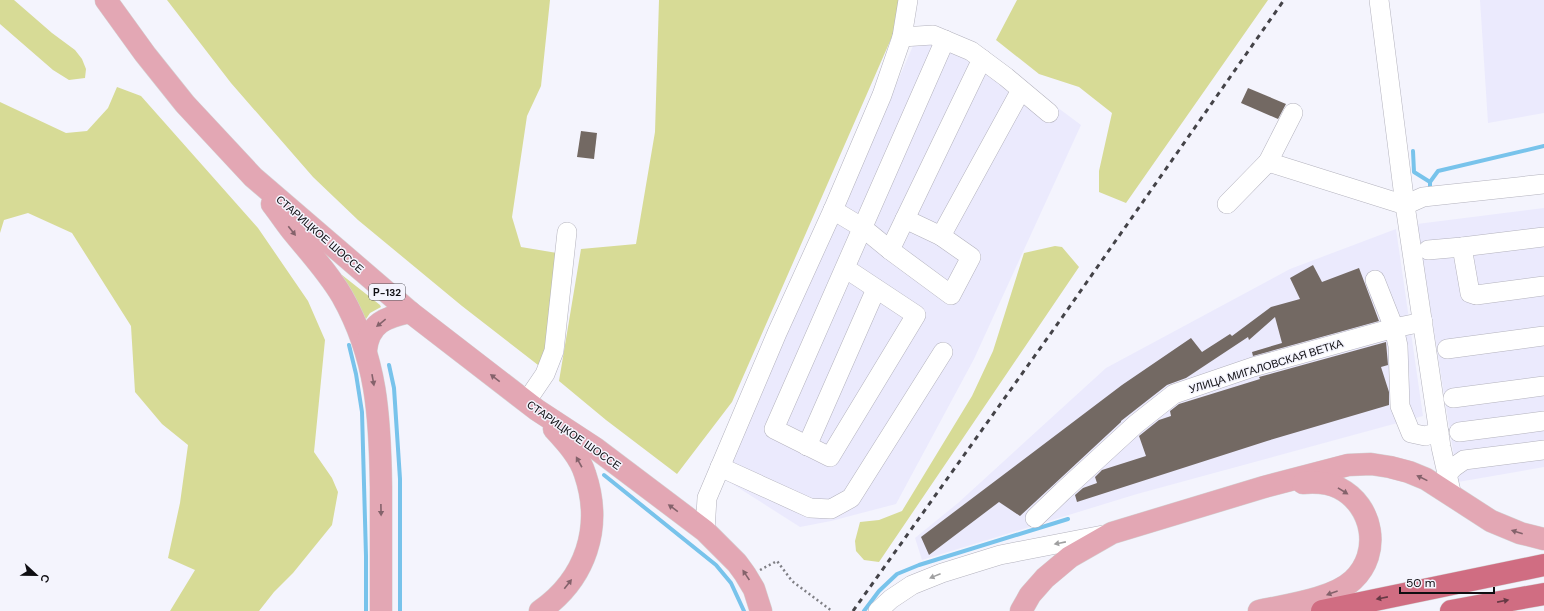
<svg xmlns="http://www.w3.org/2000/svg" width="1544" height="611" viewBox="0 0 1544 611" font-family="'DM Sans',sans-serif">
<rect width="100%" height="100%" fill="#f4f4fd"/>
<g fill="#ebeafd">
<path d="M1480,0H1544V113L1488,123Z"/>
<path d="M920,30L962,36L1081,125L974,359L896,504L831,521L800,527L723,478Z"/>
<path d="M1544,208V467L1458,482L1417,224Z"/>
<path d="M1396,229L1423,416L1137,494L922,560L915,538L958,503L1106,368L1290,269Z"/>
</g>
<g fill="#d7db96">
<path d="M0,0H14L52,33L75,50L82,59L86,69L85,78L69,80L53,70L0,24Z"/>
<path d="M167,0H550L541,86L527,116L512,217L521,247L557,253L549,352L538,365L462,306L358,220L313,177L231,83Z"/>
<path d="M659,0H901L898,23L732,402L677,474L606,420L559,381L581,249L636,244L655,132Z"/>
<path d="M1017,0H1268L1126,203L1099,192V171L1112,113L1079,87L1039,74L996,40Z"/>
<path d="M117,87L141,96L258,228L308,301L325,340L314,452L332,478L338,492L332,525L293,573L274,592L259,611H170L195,570L168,558L180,503L188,445L162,424L135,392L131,326L72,233L28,213L4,220L0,233V102L66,133L87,131L108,108Z"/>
<path d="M1055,246L1062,247L1079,267L879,562L864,560L856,551L855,541L860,522L879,520L902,511L972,396L993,351L1024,253Z"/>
<path d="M342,275L380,305L381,307L370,313L366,319L365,318L350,288L342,277Z"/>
</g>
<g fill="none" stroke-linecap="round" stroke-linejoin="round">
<g stroke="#78c3eb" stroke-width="4">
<path d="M1413,151L1414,172L1430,182"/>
<path d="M1430,187V182L1438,171L1544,146"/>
<path d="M349,345L356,374L362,412L366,556V611"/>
<path d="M389,365L394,388L400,479V611"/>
<path d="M604,475L716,565L731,583L744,611"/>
<path d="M864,611L879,591L897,574L919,565L1068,519"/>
</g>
</g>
<g fill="#736963">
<path d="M1248,88L1286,104L1278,119L1241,103Z"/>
<path d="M581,131L597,133L594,159L577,157Z"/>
<path d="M1313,265L1322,282L1359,268L1379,321L1253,356L1252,352L1282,343L1275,317L1249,340L1248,337L1186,378L1167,385L1121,421V422L1020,516L999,502L929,555L921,537L1122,385L1191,338L1202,352L1230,334L1232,336L1271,307L1300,299L1290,278Z"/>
<path d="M1386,342L1388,365L1381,367L1389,392V405L1267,441L1077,502L1075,495L1083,488L1097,483L1095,477L1102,470L1146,456L1139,436L1159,420L1171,416L1170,411L1179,404L1260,379L1259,377Z"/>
</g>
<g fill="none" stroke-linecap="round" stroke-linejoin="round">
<defs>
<g id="minor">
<path d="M1379,0L1405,205L1441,447L1452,496"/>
<path d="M902,37L933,35L971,51L1006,77L1049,113"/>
<path d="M1268,162L1293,113"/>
<path d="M1227,204L1268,162L1405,205L1423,197L1544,184"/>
<path d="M833,210L863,228L890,250L951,295L971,257L941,236L905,219"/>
<path d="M941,236L1021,90"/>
<path d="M1462,247L1470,293L1476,295L1544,286"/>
<path d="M890,250L982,59"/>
<path d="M1428,250L1462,247L1544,237"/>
<path d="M845,268L916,315L830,457L774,429L945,40"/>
<path d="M1375,280L1394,328L1398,346L1400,406L1411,433L1425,436L1439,432"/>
<path d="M1447,349L1544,336"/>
<path d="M1453,398L1544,386"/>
<path d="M526,402L545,374L554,351L567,232"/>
<path d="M1459,432L1544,421"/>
<path d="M807,446L876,289"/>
<path d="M720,467L810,508L831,509L851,498L943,352"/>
<path d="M1448,473L1454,467L1464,460L1544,450"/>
<path d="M1035,518L1063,491L1136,424L1174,394L1253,367L1394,328L1423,322"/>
<path d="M705,531L707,498L777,333L833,210L882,95L902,37L908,0"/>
<path d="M878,611L891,599L912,585L942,573L1000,555L1103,535"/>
</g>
<g id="major">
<path d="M106,0L145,54L185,104L253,177L410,312L537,410L595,448L705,531L737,563L745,574L754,589L761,611"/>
<path d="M272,204C279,213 285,222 292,231C309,252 328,272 342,296C377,358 380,417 381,487C381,528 381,570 381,611"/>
<path d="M366,350C369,323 386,317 410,312"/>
<path d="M540,611C586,579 603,527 585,474C580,457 566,442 554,429"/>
<path d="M1021,611L1030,595L1045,578L1070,557L1112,533L1264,487L1348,465L1371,464L1390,467L1409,472L1426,479L1491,521L1520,533L1544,539"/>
<path d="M1259,611C1286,605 1333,599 1353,580C1382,553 1373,505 1339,488C1327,482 1315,482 1303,483"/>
</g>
<g id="highway">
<path d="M1322,611L1544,565"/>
<path d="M1451,611L1544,594"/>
</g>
</defs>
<use href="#minor" stroke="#b3b2bd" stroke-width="20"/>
<use href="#major" stroke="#d4d4d4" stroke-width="23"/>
<use href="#highway" stroke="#d4d4d4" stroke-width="23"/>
<path stroke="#7f7f85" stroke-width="2.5" stroke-dasharray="2 3" stroke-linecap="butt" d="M760,570L777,561L792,581L832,611"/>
<use href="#minor" stroke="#fff" stroke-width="19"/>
<use href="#major" stroke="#e3a7b4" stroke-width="22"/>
<use href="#highway" stroke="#d06d82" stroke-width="22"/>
<path stroke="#444348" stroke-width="3" stroke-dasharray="5 5" stroke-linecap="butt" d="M853,611L1061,319L1284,0"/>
</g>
<defs><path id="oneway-solid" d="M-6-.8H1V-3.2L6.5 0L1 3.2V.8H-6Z"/></defs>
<g fill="#84626b">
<use href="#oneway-solid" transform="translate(292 231) rotate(52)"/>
<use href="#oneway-solid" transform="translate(381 323) rotate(141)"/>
<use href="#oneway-solid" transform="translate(495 378) rotate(-142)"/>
<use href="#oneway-solid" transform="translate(373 380) rotate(80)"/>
<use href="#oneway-solid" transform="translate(579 462) rotate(-119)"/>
<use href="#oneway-solid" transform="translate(1422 478) rotate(-154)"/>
<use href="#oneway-solid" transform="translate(1343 491) rotate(32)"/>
<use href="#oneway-solid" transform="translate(673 508) rotate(-144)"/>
<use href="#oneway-solid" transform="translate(381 510) rotate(89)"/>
<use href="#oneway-solid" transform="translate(1517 532) rotate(-162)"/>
<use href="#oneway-solid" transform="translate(746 575) rotate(-124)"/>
<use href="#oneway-solid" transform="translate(568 584) rotate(-52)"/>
<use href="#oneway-solid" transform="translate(1332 593) rotate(160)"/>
</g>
<g fill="#9f9fa0">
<use href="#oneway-solid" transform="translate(1060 543) rotate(169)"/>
<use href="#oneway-solid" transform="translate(935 576) rotate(158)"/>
</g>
<g fill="#663944">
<use href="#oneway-solid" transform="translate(1382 598) rotate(169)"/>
<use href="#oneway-solid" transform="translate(1503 601) rotate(-11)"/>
</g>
<g text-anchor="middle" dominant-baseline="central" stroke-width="3" stroke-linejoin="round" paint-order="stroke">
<rect fill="#f4f4fd" stroke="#545358" stroke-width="1" x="369" y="284" width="36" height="16" rx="3"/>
<g font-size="10" font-weight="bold" fill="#0f0e12">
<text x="387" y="292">Р-132</text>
</g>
<g font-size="11" fill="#0f0e12" stroke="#f4f4fd">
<text transform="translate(320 234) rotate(41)">СТАРИЦКОЕ ШОССЕ</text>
<text transform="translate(1266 366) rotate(-17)">УЛИЦА МИГАЛОВСКАЯ ВЕТКА</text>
<text transform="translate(574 435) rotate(35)">СТАРИЦКОЕ ШОССЕ</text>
</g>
</g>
<g transform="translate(36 575) rotate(112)" stroke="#f4f4fd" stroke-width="3" paint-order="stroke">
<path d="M0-3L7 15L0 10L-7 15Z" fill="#0f0e12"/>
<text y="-6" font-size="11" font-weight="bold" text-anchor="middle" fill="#0f0e12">С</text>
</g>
<path d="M1400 587v6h94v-6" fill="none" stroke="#0f0e12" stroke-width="2"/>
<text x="1406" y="587" font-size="12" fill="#0f0e12" stroke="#f4f4fd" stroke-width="3" paint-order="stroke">50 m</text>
</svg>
